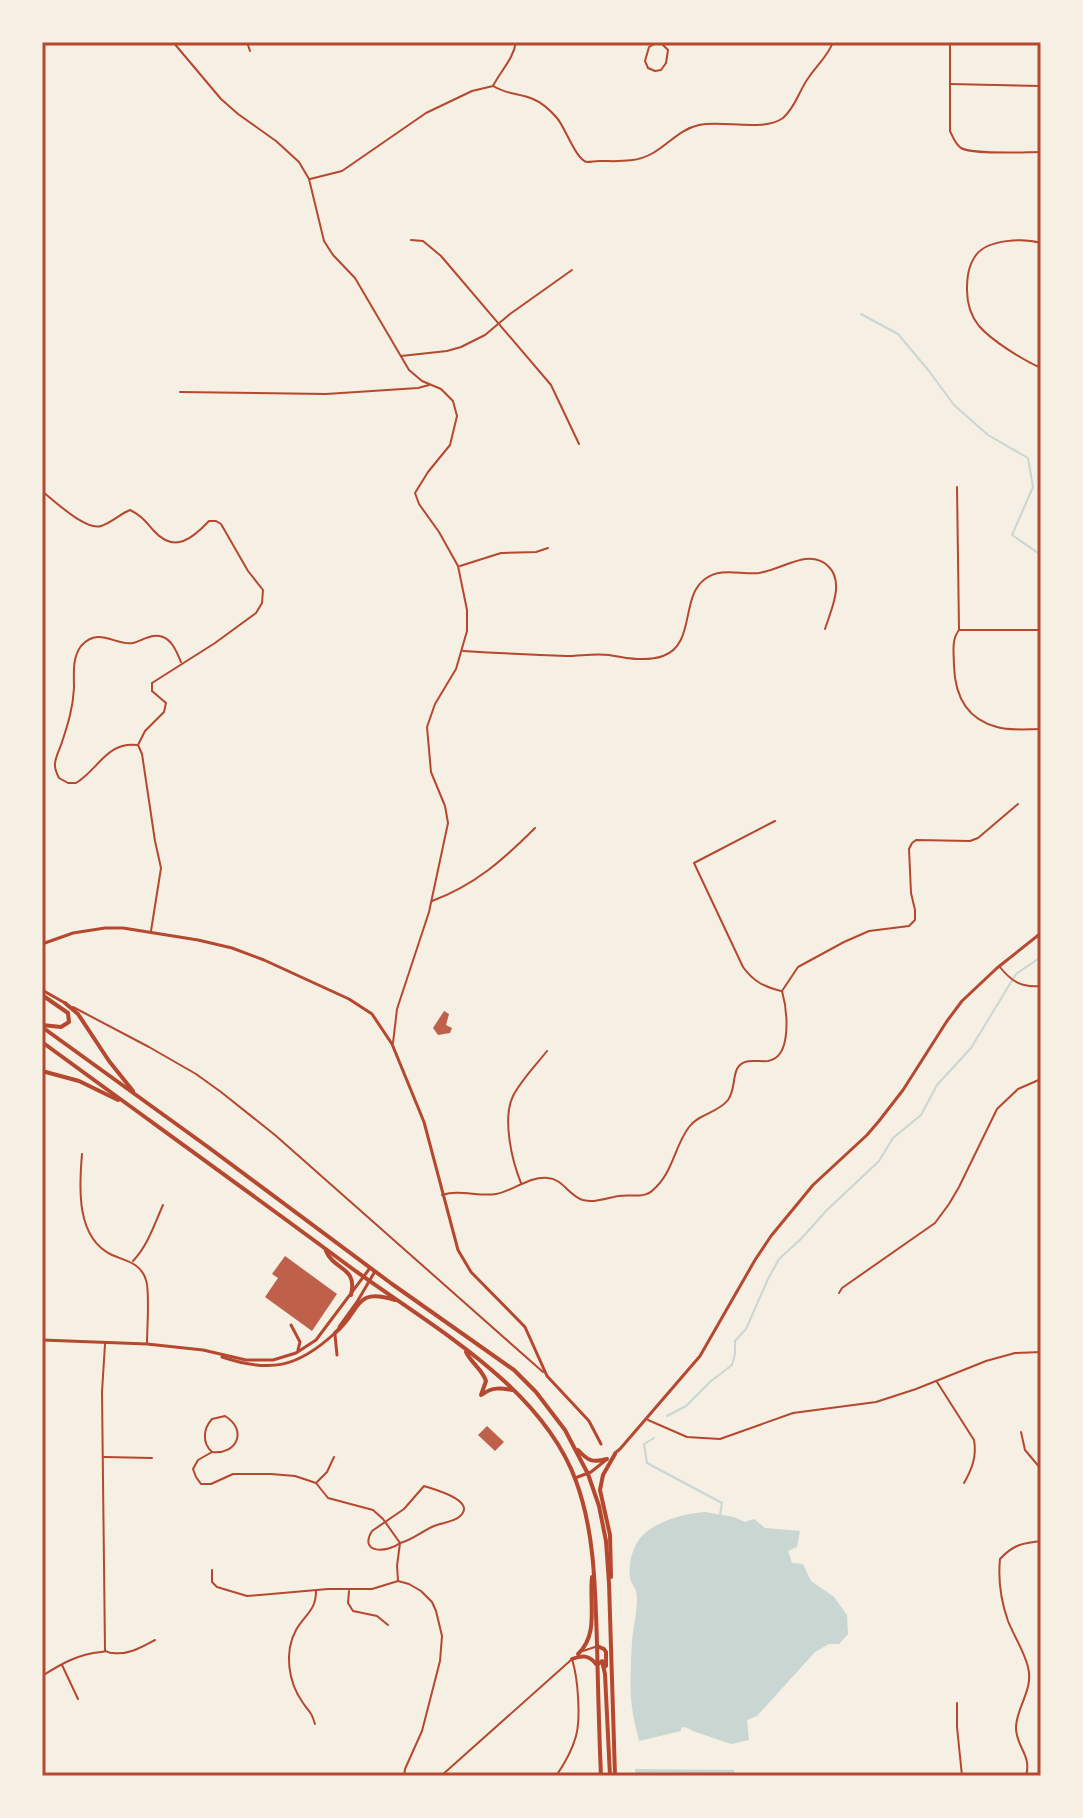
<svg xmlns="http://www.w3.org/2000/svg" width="1083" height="1818" viewBox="0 0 1083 1818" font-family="'DejaVu Sans',sans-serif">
<rect width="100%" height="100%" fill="#f6efe4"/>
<g fill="#c9d6d2">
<path d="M705,1512L734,1517L745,1522L754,1519L765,1528L800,1531L797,1547L788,1551L792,1563L803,1564L811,1581L834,1597L847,1615L848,1634L839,1644H829L815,1652L757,1716L747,1720L749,1740L731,1744L693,1731L685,1727L681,1728V1731L639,1741C636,1727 632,1713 631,1698C630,1680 631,1661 632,1642C633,1628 637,1613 637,1599C637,1586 631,1586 630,1577C628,1564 633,1545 642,1536C658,1520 684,1514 705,1512Z"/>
<path d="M635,1769L734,1770V1776H636Z"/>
</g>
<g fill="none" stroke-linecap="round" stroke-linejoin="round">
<g stroke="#c9d6d2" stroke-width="2">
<path d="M861,314L898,334L929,371L954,405L988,435L1028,458L1033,487L1012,535L1041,555"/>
<path d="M667,1416L686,1406L711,1381L732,1365L735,1354V1341L746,1329L768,1279L779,1259L801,1239L826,1211L879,1161L893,1138L921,1115L937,1085L971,1048L1016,974L1041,957"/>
<path d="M654,1438L644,1444L647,1463L722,1503L720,1515"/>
</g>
</g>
<g fill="#bf614a">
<path d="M444,1011L449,1014L446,1025L452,1028L450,1033L438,1035L433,1028Z"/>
<path d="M285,1256L337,1294L312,1331L265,1297L278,1278L272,1274Z"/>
<path d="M487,1426L504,1442L495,1451L478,1435Z"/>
</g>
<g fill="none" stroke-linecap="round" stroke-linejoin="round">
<g stroke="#b5482f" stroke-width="2">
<path d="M173,42L221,99L238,114L276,141L299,162L309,179L324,241L333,255L355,278L409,370L422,381L441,389L453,401L457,416L450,445L428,472L415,493L419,504L439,532L458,566L467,610V631L456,669L435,704L427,727L431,772L445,806L448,823L429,912L397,1009L393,1043"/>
<path d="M247,42L250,51"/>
<path d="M658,42L649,47L645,61L648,68L655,71L661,70L666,63L668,50L660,42"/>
<path d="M950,42V131C953,137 955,144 961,148C974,155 1024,152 1041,152"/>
<path d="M950,84L1041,86"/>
<path d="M493,86C508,95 519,93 533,99C543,103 550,110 557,118C565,127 576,160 587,162C591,162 595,161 599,161C618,161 636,163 653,153C669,144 680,129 699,125C722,120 764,132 783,118C796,107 799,90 809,77C817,65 828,56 833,42"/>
<path d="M310,179L342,171L426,113L472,91L493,86C501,70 513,60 516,42"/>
<path d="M411,240L423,241L441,256L551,385L579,444"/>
<path d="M1041,243C1024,238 988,239 976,255C968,266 967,278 967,290C967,302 971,316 979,326C992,341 1023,360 1041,368"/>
<path d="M401,356L447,351L461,347L485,335L510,314L572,270"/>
<path d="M180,392L326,394L418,388L429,385"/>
<path d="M42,487L44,493C56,502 86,531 101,526C111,523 120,514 130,510C141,515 146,522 154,531C175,554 193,538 209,521H216L221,524L248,571L263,590L262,603L256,613L215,643L152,683V691L166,703L164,712L145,731L138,745L142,754L155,841L161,868L151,931"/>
<path d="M957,487L959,630C951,640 954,654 954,666C955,696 966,719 997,727C1010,731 1027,729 1041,729"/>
<path d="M460,566L501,553L536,552L548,548"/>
<path d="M960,630H1041"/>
<path d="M463,651C497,653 532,655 566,656C580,656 595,653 609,655C626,658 646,662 663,656C696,644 680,597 705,579C721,567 741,575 759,573C776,570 791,561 805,559C814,558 822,560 828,566C845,582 831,610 825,629"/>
<path d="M137,745C106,742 99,769 76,783H68L59,778C57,774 55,770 55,766C54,759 60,749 62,742C68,724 73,708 74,688C74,674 72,658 81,646C99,626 115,646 133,643C144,640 151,633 163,637C173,641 177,653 181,662"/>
<path d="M775,821L694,863L743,967C753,981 764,987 781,991"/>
<path d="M432,901C475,885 503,860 535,828"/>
<path d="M999,966C1011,981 1021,988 1041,986"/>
<path d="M73,1007L149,1047L196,1074L221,1092L275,1135L543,1372"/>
<path d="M82,1154C79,1188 76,1238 112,1255C126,1261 141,1263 146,1280C150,1291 147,1329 147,1343"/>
<path d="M521,1183C512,1161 502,1119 513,1096C521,1080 536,1065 547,1051"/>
<path d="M442,1195C460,1189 478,1197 496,1194C513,1191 529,1176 548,1178C563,1179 569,1196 583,1200C596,1203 606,1198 619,1196C630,1194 644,1199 653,1190C673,1173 674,1147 689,1127C698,1114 718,1113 728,1100C736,1089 732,1073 739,1066C746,1058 759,1062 768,1061C793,1057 787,1009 782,991L798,967L844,942L869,931L909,926L915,920V910L911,893L909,849L912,843L916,840L970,841L978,838L1018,804"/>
<path d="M133,1261C148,1245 154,1225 163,1205"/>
<path d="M839,1293L842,1288L935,1223L949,1204L959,1187L997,1109L1018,1089L1041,1079"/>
<path d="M105,1344L102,1392L105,1651"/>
<path d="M937,1382L974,1440C977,1456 972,1469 964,1483"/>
<path d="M225,1416C248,1430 237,1455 212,1452C202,1443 203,1429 212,1419Z"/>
<path d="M648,1420L687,1437L720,1439L793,1413L876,1402L916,1389L986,1361L1015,1353L1041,1352"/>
<path d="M1021,1432L1025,1450L1041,1469"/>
<path d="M212,1452L198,1460L193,1469L196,1477L201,1484H211L233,1474H271L295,1476L316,1483L328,1498L373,1510L383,1519L400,1543L397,1566L398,1580"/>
<path d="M104,1457L152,1458"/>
<path d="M317,1482L327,1472L334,1457"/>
<path d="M424,1486C433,1489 479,1501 459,1517C453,1522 441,1523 434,1526C422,1531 413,1540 400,1543C388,1553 358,1554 372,1531L404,1509Z"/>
<path d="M212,1570V1582L217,1587L247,1596L328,1589H372L398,1581L409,1584L421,1591L432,1602L436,1611L442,1636L440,1661L422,1731L405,1769L404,1776"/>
<path d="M349,1591L348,1603L353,1611L377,1616L388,1625"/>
<path d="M583,1651L595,1647"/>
<path d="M62,1665L78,1699"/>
<path d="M42,1676C61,1664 78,1654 101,1652C112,1650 102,1652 113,1653C129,1655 142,1647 155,1640"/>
<path d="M957,1703V1727L962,1776"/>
<path d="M315,1724C311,1711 310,1713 303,1703C288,1682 284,1652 296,1630C305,1614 316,1611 316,1591"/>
<path d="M441,1776L571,1660"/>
<path d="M556,1776C565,1763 572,1751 576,1736C581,1718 578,1678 572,1659"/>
<path d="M1026,1776C1032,1755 1016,1747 1016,1728C1016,1707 1034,1690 1028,1667C1024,1651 1014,1636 1008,1621C1001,1601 998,1579 1000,1559C1013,1545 1022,1543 1041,1541"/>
</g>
<g stroke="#b5482f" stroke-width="3">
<path d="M42,944L73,933L105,928H123L198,940L232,948L264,960L349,999L372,1014L392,1044L424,1122L458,1250L471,1272L525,1327L547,1376L589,1421L601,1444"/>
<path d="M42,990L65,1003"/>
<path d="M291,1325L300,1342L298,1350"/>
<path d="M339,1327L357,1302L374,1273"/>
<path d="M335,1335L337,1355"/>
<path d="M42,1340L147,1344L203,1350L246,1360H273L296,1353L316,1340L370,1268"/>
<path d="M222,1357C270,1373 297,1368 335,1333"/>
</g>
<g stroke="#b5482f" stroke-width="3">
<path d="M615,1453L620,1449L700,1356L755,1260L771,1236L813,1185L867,1135L879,1121L903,1090L947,1021L962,1001L997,968L1041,933"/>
<path d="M575,1478L591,1472L606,1460"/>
</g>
<g stroke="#b5482f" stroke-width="4">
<path d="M42,995L68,1013L69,1022L61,1027L42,1025"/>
<path d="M65,1003L78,1014L109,1061L133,1091"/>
<path d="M42,1027L208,1147L392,1284L514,1370L536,1392L565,1430L588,1474L599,1506L606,1541L609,1583L615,1776"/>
<path d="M42,1042C143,1116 245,1189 346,1264C425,1323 540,1383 576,1481C595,1533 595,1588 597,1643C598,1687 599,1732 601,1776"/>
<path d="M42,1071L79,1081L118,1100"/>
<path d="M326,1251C334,1271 358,1266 351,1295"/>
<path d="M335,1333C362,1310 353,1287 395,1300"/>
<path d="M466,1352C472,1364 482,1369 486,1381L481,1395"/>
<path d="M483,1394C492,1387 501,1388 512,1390"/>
<path d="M578,1450C588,1461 593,1463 607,1459"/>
<path d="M611,1577L610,1535L600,1490L603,1475L615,1454"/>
<path d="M597,1646L604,1649L606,1652V1666"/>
<path d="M578,1654C599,1635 589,1603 592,1577"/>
<path d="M572,1659C582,1655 589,1655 596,1664"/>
<path d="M598,1664L602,1661L605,1674L610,1776"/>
</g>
</g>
<rect width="1083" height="1818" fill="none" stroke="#f6efe4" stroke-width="88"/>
<rect x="44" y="44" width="995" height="1730" fill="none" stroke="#b5482f" stroke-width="3"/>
</svg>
